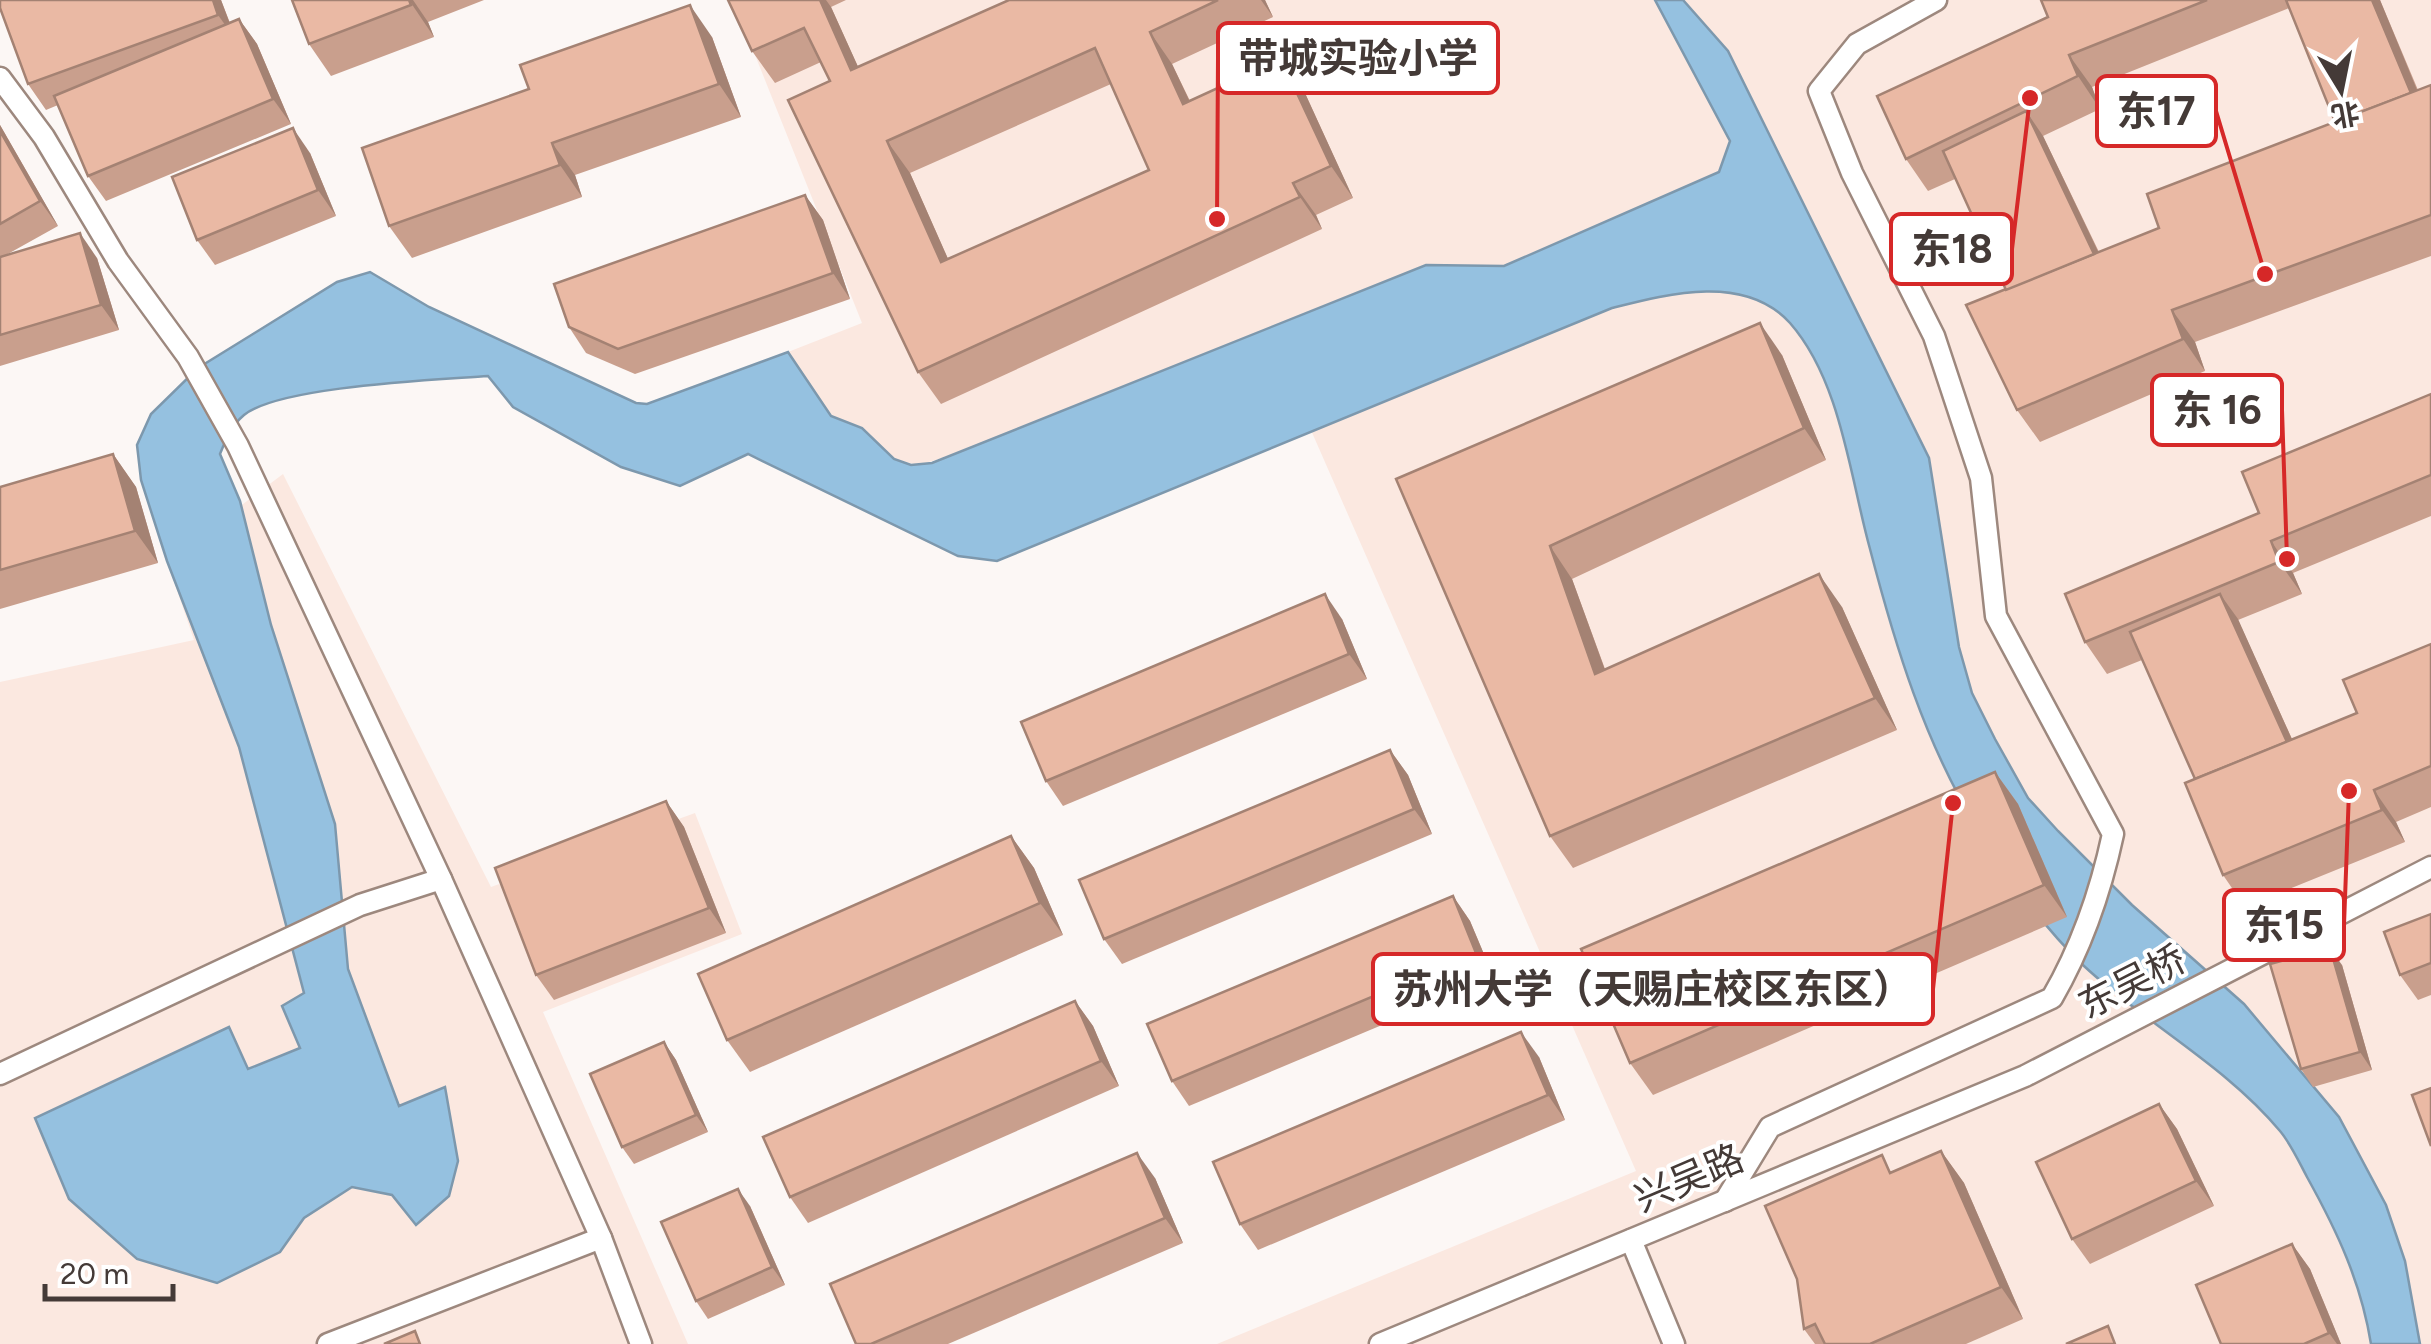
<svg xmlns="http://www.w3.org/2000/svg" width="2431" height="1344" viewBox="0 0 2431 1344" font-family="Figtree,'Noto Sans SC',sans-serif">
<rect width="100%" height="100%" fill="#fcf7f5"/>
<g fill="#fbe8e0">
<path d="M733,0H2431V1344H1217L1636,1171L1267,330L953,455L918,465L894,459L862,428L831,416L788,352L862,323Z"/>
<path d="M283,474L491,887L695,813L742,934L543,1012L688,1344H0V682L194,640L167,561Z"/>
</g>
<path fill="#95c1e0" stroke="#7d98ad" stroke-width="2.5" d="M1655,0H1683L1728,51L1929,458L1959,647L1972,693L1995,739L2028,798L2058,831L2132,905L2244,1004L2339,1117L2386,1205L2405,1261L2420,1344H2371C2361,1282 2337,1231 2307,1177C2299,1162 2291,1144 2280,1131C2225,1065 2146,1024 2084,966C2042,926 2009,878 1978,829C1925,744 1895,645 1870,549C1850,477 1841,381 1790,323C1745,273 1667,294 1612,308L997,561L958,556L748,454L680,486L621,467L513,407L488,376C437,380 280,386 244,415C231,426 226,439 220,454L240,501L271,625L335,824L348,969L399,1106L445,1087L458,1161L449,1196L416,1225L392,1195L352,1187L304,1218L280,1252L217,1283L137,1259L69,1199L35,1118L229,1027L248,1069L300,1048L282,1006L304,993L239,747L167,561L141,480L137,445L151,414L198,368L337,282L370,272L429,307L636,403L647,404L788,352L831,416L862,428L894,459L911,465L932,463L1426,265L1504,266L1719,172L1730,141Z"/>
<g fill="none" stroke-linecap="round" stroke-linejoin="round">
<defs>
<g id="service">
<path d="M0,78L44,137L118,261L188,357L238,446L441,879L601,1238L641,1344"/>
<path d="M0,1074L360,905L441,879"/>
<path d="M1725,1201L1770,1127L2052,998C2081,948 2101,890 2113,834L1996,616L1981,478L1934,336L1852,173L1819,91L1857,44L1936,0"/>
<path d="M1631,1240L1674,1344"/>
<path d="M328,1344L601,1238"/>
<path d="M1380,1344L2025,1076L2431,867"/>
</g>
</defs>
<use href="#service" stroke="#9d887e" stroke-width="25"/>
<use href="#service" stroke="#fff" stroke-width="20"/>
</g>
<g fill="#c99f8d" fill-rule="evenodd">
<path d="M221,0L230,23L239,19L257,44L291,124L106,201L88,176L58,105L46,110L28,84Z"/>
<path d="M292,0H484L428,22L434,37L331,76L309,44Z"/>
<path d="M728,0H846L831,7L858,67L1009,0H1265L1273,17L1172,64L1190,101L1281,59L1304,91L1353,198L1316,215L1322,229L941,404L918,372L830,81L821,62L775,83L752,51ZM1111,84L1149,170L948,259L910,173Z"/>
<path d="M2041,0H2380L2418,90L2431,85V256L2195,342L2205,371L2040,442L2017,410L2006,290L1955,179L1928,191L1906,159L2048,17ZM2289,8L2335,122L2159,228L2099,252L2043,136L2100,109L2092,87Z"/>
<path d="M712,37L741,117L575,175L582,197L412,258L389,226Z"/>
<path d="M0,125L58,226L6,255L97,258L119,330L0,366Z"/>
<path d="M310,153L336,216L215,265L197,240Z"/>
<path d="M805,195L823,220L850,299L635,374L586,353L569,327Z"/>
<path d="M1782,355L1826,460L1572,579L1605,669L1842,607L1897,730L1573,868L1550,836L1396,479Z"/>
<path d="M2431,394V516L2293,573L2302,594L2238,620L2292,739L2357,713L2431,644V807L2396,822L2405,842L2245,907L2223,875L2195,779L2142,660L2107,674L2085,642L2259,513Z"/>
<path d="M113,454L136,487L158,563L0,609V487Z"/>
<path d="M1342,619L1367,679L1063,806L1046,781Z"/>
<path d="M1390,750L1408,775L1432,834L1122,964L1104,939Z"/>
<path d="M1995,772L2018,804L2067,917L1653,1095L1630,1063Z"/>
<path d="M666,801L684,827L726,933L554,1000L536,975Z"/>
<path d="M1011,836L1034,868L1063,935L750,1072L727,1040Z"/>
<path d="M1453,896L1470,921L1494,978L1189,1106L1172,1081Z"/>
<path d="M2431,914V995L2418,1000L2400,975Z"/>
<path d="M2342,965L2372,1070L2313,1087L2301,1069Z"/>
<path d="M1075,1001L1093,1026L1119,1086L808,1223L790,1197Z"/>
<path d="M664,1042L676,1060L708,1132L634,1164L622,1147Z"/>
<path d="M1539,1057L1565,1120L1258,1250L1240,1224Z"/>
<path d="M2159,1104L2177,1129L2214,1206L2090,1264L2072,1239Z"/>
<path d="M1941,1151L1964,1183L2023,1319L1966,1344H1815L1804,1329L1893,1172Z"/>
<path d="M1155,1178L1183,1243L948,1344H856Z"/>
<path d="M750,1206L785,1285L708,1319L696,1301Z"/>
<path d="M2292,1244L2310,1269L2341,1344H2221Z"/>
</g>
<g fill="#a48273">
<path d="M213,0H221L236,40L218,15Z"/>
<path d="M409,0H413L428,22L434,37Z"/>
<path d="M820,0H826L831,7L874,102L851,70Z"/>
<path d="M1261,0H1265L1273,17Z"/>
<path d="M2372,0H2380L2431,124L2415,100Z"/>
<path d="M690,5L712,37L741,117L719,84Z"/>
<path d="M239,19L257,44L291,124L273,99Z"/>
<path d="M1150,32L1172,64L1206,136L1183,104Z"/>
<path d="M2069,55L2092,87L2100,109L2078,76Z"/>
<path d="M1281,59L1304,91L1353,198L1331,166Z"/>
<path d="M2026,111L2043,136L2115,287L2097,262Z"/>
<path d="M0,125L58,226L40,201L0,131Z"/>
<path d="M293,128L310,153L336,216L318,190Z"/>
<path d="M887,141L910,173L964,295L941,262Z"/>
<path d="M552,143L575,175L582,197L560,165Z"/>
<path d="M1293,183L1316,215L1322,229L1300,197Z"/>
<path d="M805,195L823,220L850,299L833,273Z"/>
<path d="M80,233L97,258L119,330L101,305Z"/>
<path d="M2172,310L2195,342L2205,371L2183,339Z"/>
<path d="M1760,323L1782,355L1826,460L1804,428Z"/>
<path d="M113,454L136,487L158,563L135,531Z"/>
<path d="M2271,541L2293,573L2302,594L2279,562Z"/>
<path d="M1550,546L1572,579L1618,706L1595,674Z"/>
<path d="M1819,574L1842,607L1897,730L1875,698Z"/>
<path d="M1325,594L1342,619L1367,679L1349,654Z"/>
<path d="M2220,594L2238,619L2308,775L2290,749Z"/>
<path d="M1390,750L1408,775L1432,834L1414,809Z"/>
<path d="M1995,772L2018,804L2067,917L2044,885Z"/>
<path d="M2374,790L2396,822L2405,842L2382,810Z"/>
<path d="M666,801L684,827L726,933L709,908Z"/>
<path d="M1011,836L1034,868L1063,935L1040,903Z"/>
<path d="M1453,896L1470,921L1494,978L1476,953Z"/>
<path d="M2330,948L2342,965L2372,1070L2360,1052Z"/>
<path d="M1075,1001L1093,1026L1119,1086L1101,1061Z"/>
<path d="M1521,1032L1539,1057L1565,1120L1548,1095Z"/>
<path d="M664,1042L676,1060L708,1132L696,1115Z"/>
<path d="M2159,1104L2177,1129L2214,1206L2196,1181Z"/>
<path d="M1941,1151L1964,1183L2023,1319L2001,1287Z"/>
<path d="M1137,1153L1155,1178L1183,1243L1165,1218Z"/>
<path d="M738,1189L750,1206L785,1285L772,1267Z"/>
<path d="M2292,1244L2310,1269L2341,1344H2337L2329,1333Z"/>
</g>
<g fill="#eab9a4" stroke="#a48273" stroke-width="2.5" fill-rule="evenodd">
<path d="M0,0H213L218,15L28,84L0,8Z"/>
<path d="M292,0H409L411,5L309,44Z"/>
<path d="M728,0H820L851,70L1009,0H1218L1150,32L1183,104L1281,59L1331,166L1293,183L1300,197L918,372L788,100L830,81L804,28L752,51ZM1095,48L1149,170L941,262L887,141Z"/>
<path d="M2041,0H2207L2069,55L2078,76L1906,159L1877,96L2048,17Z"/>
<path d="M2286,0H2372L2411,93L2335,122Z"/>
<path d="M690,5L719,84L552,143L560,165L389,226L362,148L529,89L520,65Z"/>
<path d="M239,19L273,99L88,176L54,96Z"/>
<path d="M2431,85V215L2172,310L2183,339L2017,410L1966,305L2159,228L2147,194Z"/>
<path d="M2026,111L2094,254L2006,290L1943,151Z"/>
<path d="M293,128L318,190L197,240L172,177Z"/>
<path d="M0,131L40,201L0,224Z"/>
<path d="M805,195L833,273L618,349L569,327L554,284Z"/>
<path d="M80,233L101,305L0,335V257Z"/>
<path d="M1760,323L1804,428L1550,546L1595,674L1819,574L1875,698L1550,836L1396,479Z"/>
<path d="M2431,394V475L2271,541L2279,562L2085,642L2065,594L2259,513L2242,472Z"/>
<path d="M113,454L135,531L0,570V487Z"/>
<path d="M1325,594L1349,654L1046,781L1021,722Z"/>
<path d="M2220,594L2287,742L2195,779L2130,632Z"/>
<path d="M2431,644V766L2374,790L2382,810L2223,875L2185,783L2357,713L2343,680Z"/>
<path d="M1390,750L1414,809L1104,939L1079,880Z"/>
<path d="M1995,772L2044,885L1630,1063L1581,949Z"/>
<path d="M666,801L709,908L536,975L495,868Z"/>
<path d="M1011,836L1040,903L727,1040L698,974Z"/>
<path d="M1453,896L1476,953L1172,1081L1147,1024Z"/>
<path d="M2431,914V963L2400,975L2384,932Z"/>
<path d="M2330,948L2360,1052L2301,1069L2270,964Z"/>
<path d="M1075,1001L1101,1061L790,1197L763,1137Z"/>
<path d="M1521,1032L1548,1095L1240,1224L1213,1162Z"/>
<path d="M664,1042L696,1115L622,1147L590,1074Z"/>
<path d="M2431,1088V1146L2412,1095Z"/>
<path d="M2159,1104L2196,1181L2072,1239L2036,1162Z"/>
<path d="M1941,1151L2001,1287L1870,1344H1825L1815,1324L1804,1329L1797,1279L1765,1206L1882,1155L1890,1173Z"/>
<path d="M1137,1153L1165,1218L871,1344H856L830,1284Z"/>
<path d="M738,1189L772,1267L696,1301L661,1222Z"/>
<path d="M2292,1244L2329,1333L2304,1344H2221L2196,1285Z"/>
<path d="M2108,1326L2115,1344H2066Z"/>
<path d="M415,1331L420,1344H384Z"/>
</g>
<g text-anchor="middle" dominant-baseline="central" stroke-width="8" stroke-linejoin="round" paint-order="stroke">
<g font-size="38" fill="#443a37" stroke="#fff">
<text transform="translate(2132 982) rotate(-27)">东吴桥</text>
<text transform="translate(1689 1178) rotate(-23)">兴吴路</text>
</g>
</g>
<path fill="none" stroke="#d62828" stroke-width="4" d="M1217 219L1218 58M2265 274L2216 111M2030 98L2012 249M2287 559L2282 410M2349 791L2344 925M1953 803L1933 989"/>
<g fill="#d62828" stroke="#fff" stroke-width="4">
<circle cx="1217" cy="219" r="10"/>
<circle cx="2265" cy="274" r="10"/>
<circle cx="2030" cy="98" r="10"/>
<circle cx="2287" cy="559" r="10"/>
<circle cx="2349" cy="791" r="10"/>
<circle cx="1953" cy="803" r="10"/>
</g>
<g fill="#fff" stroke="#d62828" stroke-width="4">
<rect x="1218" y="23" width="280" height="70" rx="10"/>
<rect x="2097" y="76" width="119" height="70" rx="10"/>
<rect x="1891" y="214" width="121" height="70" rx="10"/>
<rect x="2152" y="375" width="130" height="70" rx="10"/>
<rect x="2224" y="890" width="120" height="70" rx="10"/>
<rect x="1373" y="954" width="560" height="70" rx="10"/>
</g>
<g font-size="40" text-anchor="middle" font-weight="bold" fill="#443a37">
<text x="1358" y="72">带城实验小学</text>
<text x="2156" y="125">东17</text>
<text x="1952" y="263">东18</text>
<text x="2217" y="424">东 16</text>
<text x="2284" y="939">东15</text>
<text x="1653" y="1003">苏州大学（天赐庄校区东区）</text>
</g>
<g transform="translate(2341 90) rotate(170)" stroke="#ffffff" stroke-width="8" paint-order="stroke">
<path d="M0-8L18 38L0 25L-18 38Z" fill="#443a37"/>
<text y="-15" font-size="28" font-weight="bold" text-anchor="middle" fill="#443a37">北</text>
</g>
<path d="M45 1284v15h128v-15" fill="none" stroke="#443a37" stroke-width="5"/>
<text x="60" y="1284" font-size="30" fill="#443a37" stroke="#ffffff" stroke-width="8" paint-order="stroke">20 m</text>
</svg>
